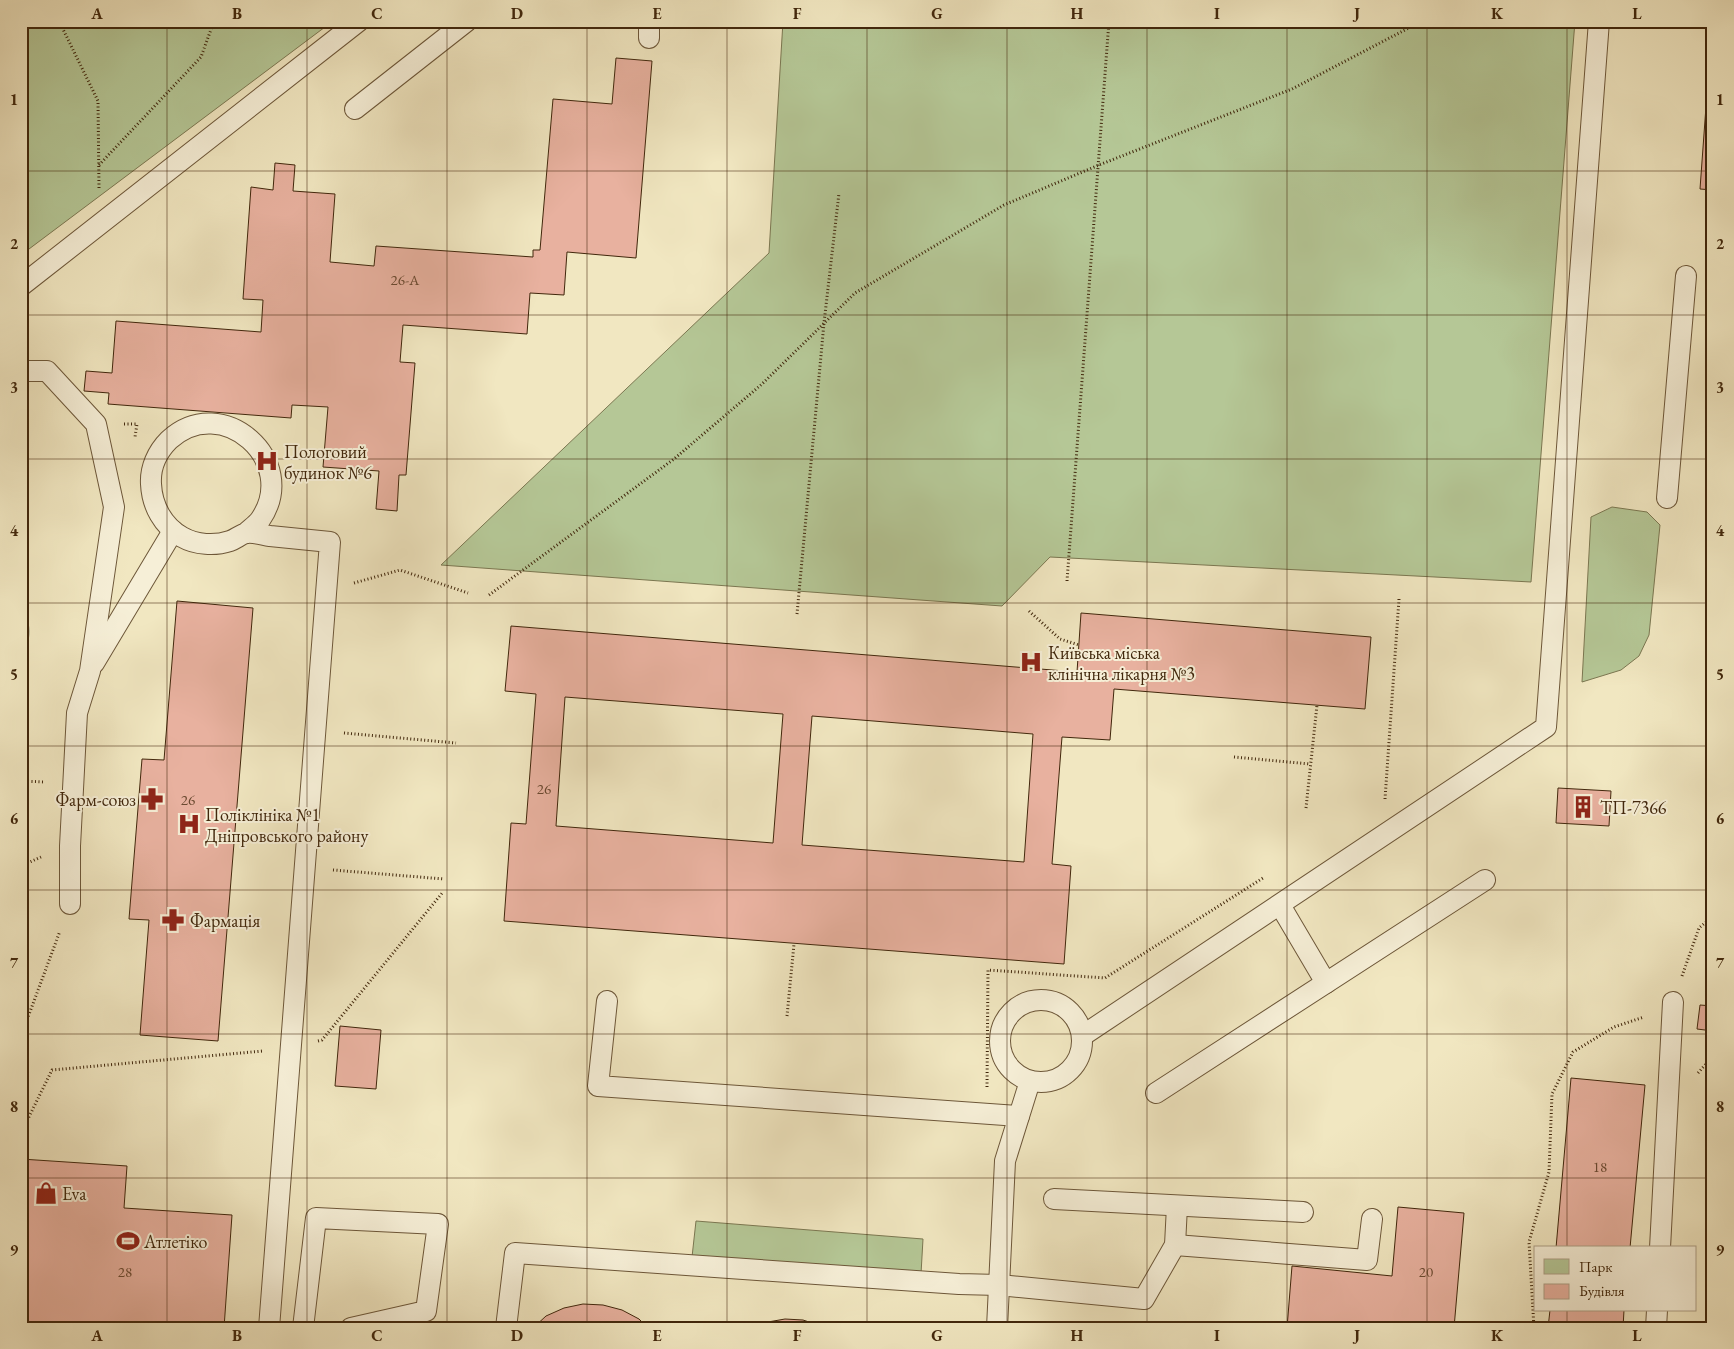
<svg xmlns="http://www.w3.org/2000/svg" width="1734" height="1349" viewBox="0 0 1734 1349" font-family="'EB Garamond',serif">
<rect width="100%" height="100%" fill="#f1e7c1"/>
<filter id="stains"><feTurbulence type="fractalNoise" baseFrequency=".004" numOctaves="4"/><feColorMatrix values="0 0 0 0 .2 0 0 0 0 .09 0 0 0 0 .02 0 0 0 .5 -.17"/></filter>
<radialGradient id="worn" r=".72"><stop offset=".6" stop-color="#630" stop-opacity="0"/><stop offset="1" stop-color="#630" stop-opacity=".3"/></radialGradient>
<g fill="#b5c796" stroke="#7b7751">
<path d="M21,21H333L21,255Z"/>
<path d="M783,21H1575L1531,582L1050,557L1002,606L441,565L769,253Z"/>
<path d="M1612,507L1647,512L1660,525L1649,635L1639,656L1621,670L1582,682L1591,517Z"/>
<path d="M696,1221L923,1239L921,1274L692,1257Z"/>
</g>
<path fill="#9bbfb8" stroke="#778273" d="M21,604C31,620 32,642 21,658Z"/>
<g fill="#e8b19f" stroke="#41270c" fill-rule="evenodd">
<path d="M616,58L652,61L636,258L567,252L564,295L530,293L527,334L403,325L400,362L415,363L406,475H399L397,511L376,509L379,471L323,467L328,407L292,405L291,418L108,404L109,393L84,391L86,371L112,373L116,321L261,332L263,300L243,299L251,187L273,190L275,163L295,165L293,191L335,194L330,262L374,266L376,246L533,257V250H540L553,99L612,104Z"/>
<path d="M1709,65H1713V190L1700,189Z"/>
<path d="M177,601L253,608L218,1041L140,1035L149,920L129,919L142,759L164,760Z"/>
<path d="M1081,613L1371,637L1365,709L1114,689L1110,740L1062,737L1052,864L1071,866L1064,964L504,921L511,823L526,824L536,694L505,691L511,626L1077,672ZM565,697L783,714L773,843L556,826ZM812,716L1033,734L1024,862L802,845Z"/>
<path d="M1558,788L1611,791L1609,826L1556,823Z"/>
<path d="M1700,1005L1713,1006V1031L1697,1029Z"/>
<path d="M340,1026L381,1030L376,1089L335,1086Z"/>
<path d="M1571,1078L1645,1085L1630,1248H1556Z"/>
<path d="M21,1159L127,1166L124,1208L232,1215L224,1328H21Z"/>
<path d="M1398,1207L1464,1213L1454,1328H1287L1292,1266L1392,1276Z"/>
<path d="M583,1304L603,1305L622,1310L639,1319L648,1328H533L546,1316L564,1308Z"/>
<path d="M1550,1310H1624L1623,1328H1548Z"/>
<path d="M785,1319L803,1320L827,1328H755L768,1322Z"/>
</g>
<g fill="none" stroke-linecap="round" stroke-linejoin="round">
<defs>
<g id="lane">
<path d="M649,38V21"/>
<path d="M355,109L467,21"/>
<path d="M21,286L359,21"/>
<path d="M21,371H47L96,424L114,507L90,671L77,713L70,846V904"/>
<path d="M1667,498L1686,276"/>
<path d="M246,533C250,529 256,525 260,520C301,461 222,391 169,440C157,452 150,468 151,484C152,506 163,526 182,537C196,545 215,546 230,541C236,539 241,534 247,533C254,532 263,535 270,536C290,538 310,540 330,542L269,1328"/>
<path d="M94,663L173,531"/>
<path d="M1280,905L1326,983"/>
<circle cx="1041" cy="1041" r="41"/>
<path d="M607,1001L598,1086L1019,1116"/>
<path d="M1082,1036L1546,727L1599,21"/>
<path d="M1156,1093L1485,880"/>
<path d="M1054,1199L1303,1212"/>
<path d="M1175,1245L1367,1260L1372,1219"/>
<path d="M1660,1248L1673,1002"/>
<path d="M303,1328L316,1218L438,1224L426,1311L351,1328"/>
<path d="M506,1328L515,1253L959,1284L999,1285L1144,1299L1175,1245L1177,1206"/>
<path d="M997,1328L1005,1161L1030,1081"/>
<path d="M1656,1328L1657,1310"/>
</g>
</defs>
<use href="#lane" stroke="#6d5739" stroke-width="22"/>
<g stroke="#41270c" stroke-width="3" stroke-dasharray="1 2.5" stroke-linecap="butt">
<path d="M59,21L98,101L99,188"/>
<path d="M99,165L201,57L214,21"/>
<path d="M124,424H137L135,437"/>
<path d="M1067,581L1109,21"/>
<path d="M354,583L400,570L468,593"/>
<path d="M489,595L674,459L762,384L855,293L1004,205L1099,165L1292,89L1422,21"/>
<path d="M1029,611L1060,639L1079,645"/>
<path d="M797,614L824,323L839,193"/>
<path d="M344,733L456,743"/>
<path d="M1234,757L1310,764"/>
<path d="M21,781L45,782"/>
<path d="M1385,799L1399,599"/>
<path d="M1306,808L1317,705"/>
<path d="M21,866L41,857"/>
<path d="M333,870L444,879"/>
<path d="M1682,976L1699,928L1713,916"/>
<path d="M787,1016L794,944"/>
<path d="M21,1036L60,931"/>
<path d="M318,1041L322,1040L443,892"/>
<path d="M1698,1073L1713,1056"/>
<path d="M987,1087L988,970L1105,978L1263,878"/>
<path d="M21,1133L52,1070L263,1051"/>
<path d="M1534,1328L1529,1242L1549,1172L1552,1094L1573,1052L1614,1027L1644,1017"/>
</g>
<use href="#lane" stroke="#f6efd7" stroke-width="20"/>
</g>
<path fill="none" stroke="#41270c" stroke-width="1" stroke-opacity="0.55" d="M167,21V1328M307,21V1328M447,21V1328M587,21V1328M727,21V1328M867,21V1328M1007,21V1328M1147,21V1328M1287,21V1328M1427,21V1328M1567,21V1248M21,171H1713M21,315H1713M21,459H1713M21,603H1713M21,746H1713M21,890H1713M21,1034H1713M21,1178H1713M1567,1310V1328"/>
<defs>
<symbol id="hospital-bare" viewBox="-9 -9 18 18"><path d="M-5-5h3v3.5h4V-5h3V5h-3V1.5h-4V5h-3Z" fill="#8f2418" stroke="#f6efd7" stroke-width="2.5" paint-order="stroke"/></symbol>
<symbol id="pharmacy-bare" viewBox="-9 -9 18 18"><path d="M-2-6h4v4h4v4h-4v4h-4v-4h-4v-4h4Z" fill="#8f2418" stroke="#f6efd7" stroke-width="2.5" paint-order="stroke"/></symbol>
<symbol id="building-bare" viewBox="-9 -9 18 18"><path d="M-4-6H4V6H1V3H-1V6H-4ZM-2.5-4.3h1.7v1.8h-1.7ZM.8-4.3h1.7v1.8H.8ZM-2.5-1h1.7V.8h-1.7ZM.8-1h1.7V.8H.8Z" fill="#8f2418" stroke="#f6efd7" stroke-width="2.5" paint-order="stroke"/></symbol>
<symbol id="shop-bare" viewBox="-9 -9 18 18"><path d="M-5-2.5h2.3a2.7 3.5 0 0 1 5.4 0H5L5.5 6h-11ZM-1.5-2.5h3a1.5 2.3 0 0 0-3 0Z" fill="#8f2418" stroke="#f6efd7" stroke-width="2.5" paint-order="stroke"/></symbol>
<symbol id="stadium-bare" viewBox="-9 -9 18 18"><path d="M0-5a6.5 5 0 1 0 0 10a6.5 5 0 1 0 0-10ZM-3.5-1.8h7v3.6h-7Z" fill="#8f2418" stroke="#f6efd7" stroke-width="2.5" paint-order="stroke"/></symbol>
</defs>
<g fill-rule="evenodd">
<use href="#hospital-bare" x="251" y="445" width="32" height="32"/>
<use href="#hospital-bare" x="1015" y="646" width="32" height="32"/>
<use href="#pharmacy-bare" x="136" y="783" width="32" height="32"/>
<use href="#building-bare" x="1567" y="791" width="32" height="32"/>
<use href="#hospital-bare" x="173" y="808" width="32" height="32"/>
<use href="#pharmacy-bare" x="157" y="904" width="32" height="32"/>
<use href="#shop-bare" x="30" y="1177" width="32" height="32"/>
<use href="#stadium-bare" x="112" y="1225" width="32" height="32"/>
</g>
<g text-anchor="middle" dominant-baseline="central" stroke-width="4" stroke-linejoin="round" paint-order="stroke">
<g font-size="15" fill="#6b4a31">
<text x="405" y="279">26-А</text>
<text x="544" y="788">26</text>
<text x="188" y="799">26</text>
<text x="1600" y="1166">18</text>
<text x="125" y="1271">28</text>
<text x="1426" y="1271">20</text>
</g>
<g font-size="18" fill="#41270c" stroke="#f6efd7" text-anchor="start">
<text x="284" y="451">Пологовий<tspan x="284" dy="21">будинок №6</tspan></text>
<text x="1048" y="652">Київська міська<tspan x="1048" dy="21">клінічна лікарня №3</tspan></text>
<text x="136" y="799" text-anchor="end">Фарм-союз</text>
<text x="1600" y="807">ТП-7366</text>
<text x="205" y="814">Поліклініка №1<tspan x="205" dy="21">Дніпровського району</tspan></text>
<text x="190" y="920">Фармація</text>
<text x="62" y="1193">Eva</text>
<text x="144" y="1241">Атлетіко</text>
</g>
</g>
<rect width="1734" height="1349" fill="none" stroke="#f1e7c1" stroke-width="55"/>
<rect x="1534" y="1246" width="162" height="65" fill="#f6efd7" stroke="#ae9f86"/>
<rect x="1544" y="1259" width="25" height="15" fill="#b5c796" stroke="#ae9f86"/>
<text x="1579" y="1272" font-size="15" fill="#41270c">Парк</text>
<rect x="1544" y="1284" width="25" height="15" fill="#e8b19f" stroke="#ae9f86"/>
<text x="1579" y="1296" font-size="15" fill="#41270c">Будівля</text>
<rect x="28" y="28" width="1678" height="1294" fill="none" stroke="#41270c" stroke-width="2"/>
<g font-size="16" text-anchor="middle" font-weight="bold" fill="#41270c">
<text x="97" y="19">A</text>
<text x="237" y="19">B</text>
<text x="377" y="19">C</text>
<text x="517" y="19">D</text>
<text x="657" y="19">E</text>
<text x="797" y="19">F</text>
<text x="937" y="19">G</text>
<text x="1077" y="19">H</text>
<text x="1217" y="19">I</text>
<text x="1357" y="19">J</text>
<text x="1497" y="19">K</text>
<text x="1637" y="19">L</text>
<text x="14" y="105">1</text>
<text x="1720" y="105">1</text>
<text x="14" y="249">2</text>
<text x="1720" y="249">2</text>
<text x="14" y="393">3</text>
<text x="1720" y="393">3</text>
<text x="14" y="536">4</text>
<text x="1720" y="536">4</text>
<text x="14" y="680">5</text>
<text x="1720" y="680">5</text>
<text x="14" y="824">6</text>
<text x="1720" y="824">6</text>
<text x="14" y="968">7</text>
<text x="1720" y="968">7</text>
<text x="14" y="1112">8</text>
<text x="1720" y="1112">8</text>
<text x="14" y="1255">9</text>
<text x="1720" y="1255">9</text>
<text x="97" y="1341">A</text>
<text x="237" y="1341">B</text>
<text x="377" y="1341">C</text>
<text x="517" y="1341">D</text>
<text x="657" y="1341">E</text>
<text x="797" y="1341">F</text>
<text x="937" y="1341">G</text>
<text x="1077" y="1341">H</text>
<text x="1217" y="1341">I</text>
<text x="1357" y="1341">J</text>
<text x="1497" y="1341">K</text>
<text x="1637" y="1341">L</text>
</g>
<rect width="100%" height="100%" filter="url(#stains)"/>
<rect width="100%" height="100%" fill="url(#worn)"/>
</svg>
